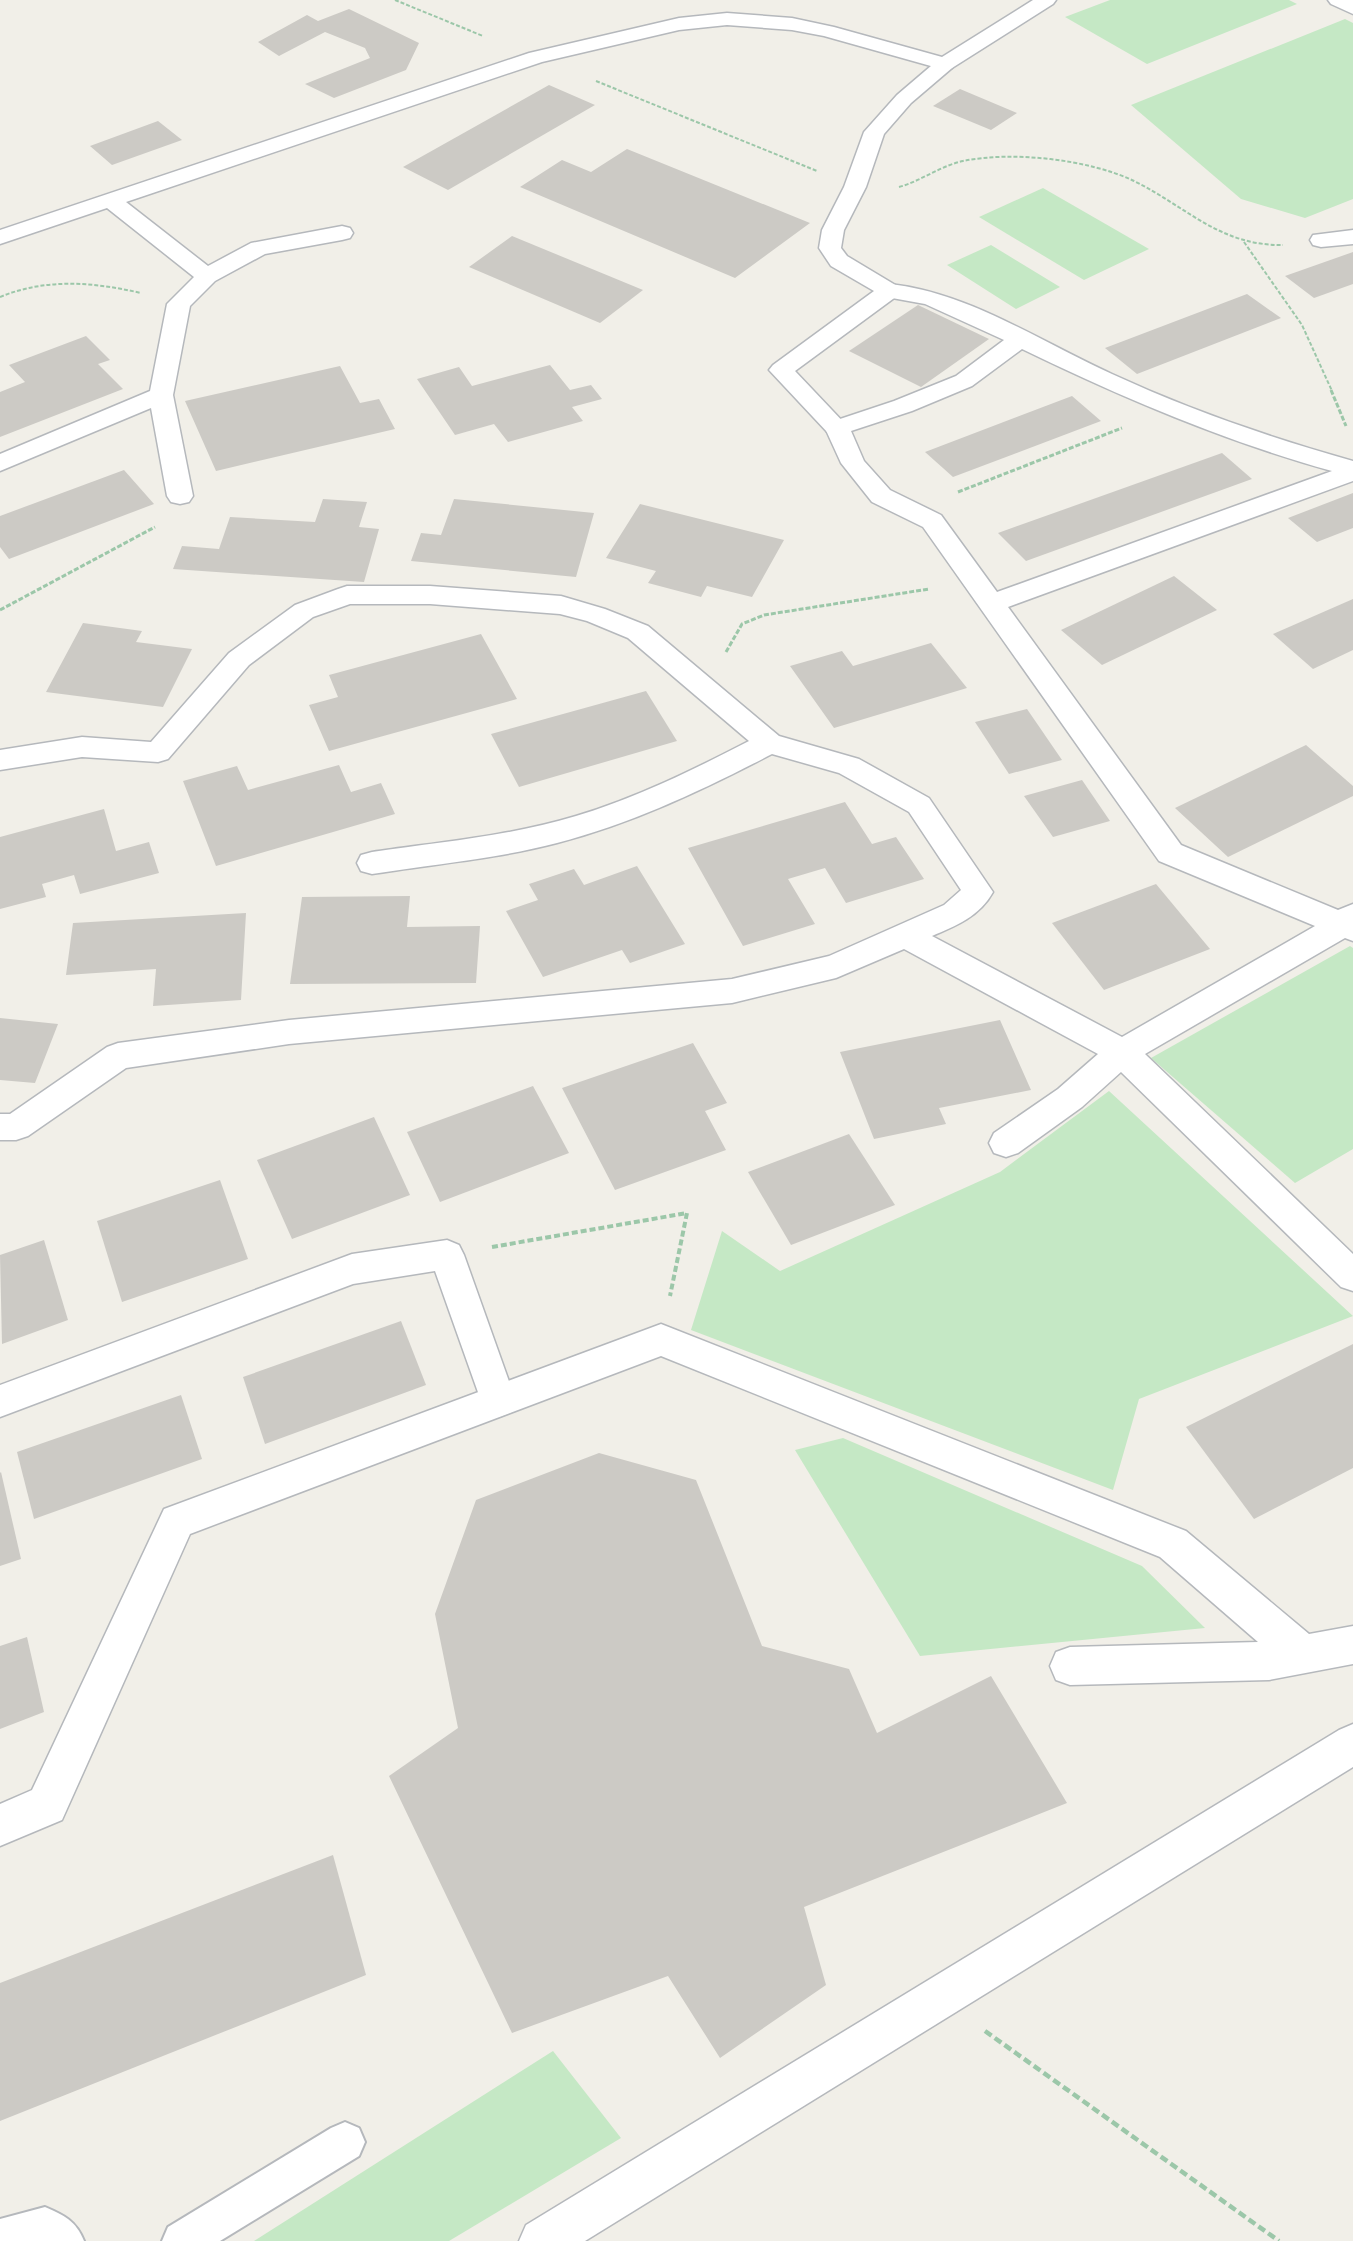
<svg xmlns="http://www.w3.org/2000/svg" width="1353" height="2241" viewBox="0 0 1353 2241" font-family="Karla,sans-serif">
<rect width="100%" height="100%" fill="#f1efe8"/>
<g fill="#c5e8c5">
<path d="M1110,0H1289L1297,4L1147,64L1065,17Z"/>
<path d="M1345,19L1353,23V199L1305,218L1241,199L1131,105Z"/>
<path d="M1043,188L1149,249L1084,280L979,217Z"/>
<path d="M991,245L1060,287L1016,309L947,265Z"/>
<path d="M1350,946L1353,948V1149L1295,1183L1151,1058Z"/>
<path d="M1109,1091L1353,1316L1139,1399L1113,1490L691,1330L722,1231L780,1271L1000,1172Z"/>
<path d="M843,1438L1142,1566L1205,1628L920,1656L795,1450Z"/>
<path d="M553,2051L621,2138L449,2241H254Z"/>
</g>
<g fill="#cccac5">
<path d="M349,9L419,43L406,70L334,98L305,84L370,58L365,48L325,32L279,56L258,42L307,15L318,21Z"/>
<path d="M549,85L595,105L448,190L403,167Z"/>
<path d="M960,89L1017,113L991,130L933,106Z"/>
<path d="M158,121L182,140L112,165L90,146Z"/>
<path d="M627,149L810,223L735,278L520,187L562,160L591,172Z"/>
<path d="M512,236L643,290L600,323L469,267Z"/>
<path d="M1353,252V284L1314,298L1285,276Z"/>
<path d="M1247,294L1281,318L1137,374L1105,348Z"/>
<path d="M918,305L989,339L921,387L849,351Z"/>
<path d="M86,336L110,360L98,364L123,389L0,437V392L25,382L9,365Z"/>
<path d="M550,365L570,390L591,385L602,399L572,407L583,421L508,442L494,424L455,435L417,379L459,367L472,386Z"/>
<path d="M340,366L360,403L379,399L395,429L216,471L185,401Z"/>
<path d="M1072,396L1101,421L953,477L925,452Z"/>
<path d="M1222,453L1252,479L1026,561L998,533Z"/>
<path d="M124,470L154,504L9,559L0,547V516Z"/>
<path d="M1353,493V528L1317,542L1288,518Z"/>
<path d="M323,499L367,502L359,527L379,529L364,582L173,569L182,546L219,549L230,517L315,522Z"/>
<path d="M454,499L594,513L576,577L411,561L421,533L441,535Z"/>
<path d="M640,504L784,540L752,597L707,586L701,597L648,583L656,571L606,558Z"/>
<path d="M1174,576L1217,610L1102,665L1061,630Z"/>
<path d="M1353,599V650L1313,669L1273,634Z"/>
<path d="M83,623L142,631L136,642L192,649L163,707L46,692Z"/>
<path d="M481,634L517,699L329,751L309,705L338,697L329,675Z"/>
<path d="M931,643L967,688L834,728L790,666L842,651L853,666Z"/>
<path d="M646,691L677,741L519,787L491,734Z"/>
<path d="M1027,709L1062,760L1009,774L975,722Z"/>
<path d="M1306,745L1353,786V796L1228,857L1175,808Z"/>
<path d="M339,765L351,792L381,783L395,814L216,866L183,781L237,766L248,790Z"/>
<path d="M1082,780L1110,821L1053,837L1024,796Z"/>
<path d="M845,802L872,844L896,837L924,879L846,903L825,868L788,879L815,924L743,946L688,848Z"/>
<path d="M104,809L116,851L149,842L159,873L80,894L74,875L42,884L46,897L0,909V837Z"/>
<path d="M637,866L685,944L630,963L622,950L543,977L506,911L538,900L529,884L574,869L584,885Z"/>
<path d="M1156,884L1210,949L1104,990L1052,923Z"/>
<path d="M410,896L407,927L480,926L476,983L290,984L302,897Z"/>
<path d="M246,913L241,1000L153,1006L156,969L66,975L73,923Z"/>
<path d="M0,1018L58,1024L35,1083L0,1080Z"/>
<path d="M1000,1020L1031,1090L939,1108L946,1124L874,1139L840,1052Z"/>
<path d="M693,1043L727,1103L705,1111L726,1150L615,1190L562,1088Z"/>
<path d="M533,1086L569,1153L440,1202L407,1132Z"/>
<path d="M374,1117L410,1195L292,1239L257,1160Z"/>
<path d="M849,1134L895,1205L791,1245L748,1172Z"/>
<path d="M220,1180L248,1259L122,1302L97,1221Z"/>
<path d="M44,1240L68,1320L2,1344L0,1255Z"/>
<path d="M401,1321L426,1385L265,1444L243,1377Z"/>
<path d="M1353,1344V1468L1254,1519L1186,1427Z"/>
<path d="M181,1395L202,1459L34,1519L17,1452Z"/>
<path d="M599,1453L696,1480L762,1646L849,1669L877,1733L991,1676L1067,1803L804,1907L826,1985L720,2058L668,1976L512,2033L389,1776L458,1728L435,1614L476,1500Z"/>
<path d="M1,1472L21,1559L0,1566V1473Z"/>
<path d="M27,1637L44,1712L0,1729V1646Z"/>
<path d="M333,1855L366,1975L0,2121V1983Z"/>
</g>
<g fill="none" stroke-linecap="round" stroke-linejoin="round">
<defs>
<g id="service">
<path d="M345,2122L359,2128L365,2142L359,2156L220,2241H162L168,2227L331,2128Z"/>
<path d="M45,2207C64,2215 76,2221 84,2241H0V2219Z"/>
</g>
<g id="pedestrian">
<path d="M945,58L952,60L955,64L952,68L911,103L884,134L866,187L844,230L841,248L847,256L897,286L900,291L897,296L795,371L849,428L846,433L837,435L828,433L769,370L773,365L874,291L831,266L819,248L822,230L844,187L864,132L897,95L938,60Z"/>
<path d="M661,1324L1186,1531L1309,1634L1353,1626V1664L1269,1680L1070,1685L1056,1680L1050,1666L1056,1652L1070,1647L1258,1642L1160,1557L661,1356L190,1534L62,1820L0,1846V1804L32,1790L164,1509Z"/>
</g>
<g id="minor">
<path d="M1033,0H1056L1053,4L952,68L945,70L824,36L792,30L727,25L679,30L542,62L126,202L208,266L251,243L342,226L350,228L353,233L350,238L342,240L265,254L215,281L190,306L173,395L193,496L189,502L180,504L171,502L167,496L151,408L0,471V454L150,391L167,304L194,277L107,208L0,244V230L529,53L679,18L727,13L792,18L834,27L942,57Z"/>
<path d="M1328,0H1353V14L1331,4Z"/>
<path d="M1353,230V244L1321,247L1313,245L1310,240L1313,235Z"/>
<path d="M889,284C968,292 1041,342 1112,374C1190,410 1271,438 1353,461V481L1008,607L1181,845L1338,910L1353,904V941L1345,938L1145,1054L1353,1254V1291L1341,1287L1121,1072L1082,1107L1018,1153L1006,1157L994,1153L989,1143L994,1133L1058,1089L1098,1054L904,949L836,978L732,1003L289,1044L126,1068L28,1136L16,1140H0V1114H10L107,1047L118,1043L289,1020L732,979L829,956L944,905L961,890L909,812L839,773L772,754C703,790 633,823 557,843C496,859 434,864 372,874L361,871L357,863L361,855L372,852C440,842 510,836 576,816C636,798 693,770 749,741L628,638L587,621L560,614L430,604H350L313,617L249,665L168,759L158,762L82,757L0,770V750L82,737L151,742L229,653L295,605L338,589L347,586H430L561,596L605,609L648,626L779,736L859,759L929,798L993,892C980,916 956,926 932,936L1122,1037L1315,926L1159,861L923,527L872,502L841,463L825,428L828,423L894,401L956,376L1004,340L925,304L881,296L878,291L881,286ZM1022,349C1123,398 1224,441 1332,471L997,592L941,515L890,490L864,461L851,431L912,411L972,386Z"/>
<path d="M447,1240L459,1245L464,1255L516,1401L511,1412L498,1417L485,1412L435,1271L353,1284L0,1417V1385L352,1254Z"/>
</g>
<path id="tertiary" d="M1353,1724V1767L585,2241H519L526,2225L1339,1730Z"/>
</defs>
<use href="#service" stroke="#b5b8bc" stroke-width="4"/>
<use href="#pedestrian" stroke="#b5b8bc" stroke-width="3"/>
<use href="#minor" stroke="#b5b8bc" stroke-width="3"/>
<use href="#tertiary" stroke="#b5b8bc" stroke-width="3"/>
<g stroke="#9cc7a9" stroke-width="2" stroke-dasharray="4 2" stroke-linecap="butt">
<path d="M395,0L483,36"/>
<path d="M596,81L817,171"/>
<path d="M899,187C921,181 940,166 963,161C1012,151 1088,159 1134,181C1187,207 1220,246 1283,245"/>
<path d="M1244,242L1302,325L1332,391"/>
<path d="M0,297C46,278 93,282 141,293"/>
</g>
<g stroke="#9cc7a9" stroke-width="3" stroke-dasharray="5 2" stroke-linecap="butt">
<path d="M1331,390L1346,426"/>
<path d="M958,492L1122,428"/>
<path d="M0,610L155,527"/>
<path d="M726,652L742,624L764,615L929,589"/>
</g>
<path stroke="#9cc7a9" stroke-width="4" stroke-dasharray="6 3" stroke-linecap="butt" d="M492,1247L687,1213L670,1296"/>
<path stroke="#9cc7a9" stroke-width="4.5" stroke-dasharray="8 4" stroke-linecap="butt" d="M985,2031L1279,2241"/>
<use href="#service" fill="#fff" fill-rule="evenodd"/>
<use href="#pedestrian" fill="#fff" fill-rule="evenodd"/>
<use href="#minor" fill="#fff" fill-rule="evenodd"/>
<use href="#tertiary" fill="#fff" fill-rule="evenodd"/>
</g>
</svg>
